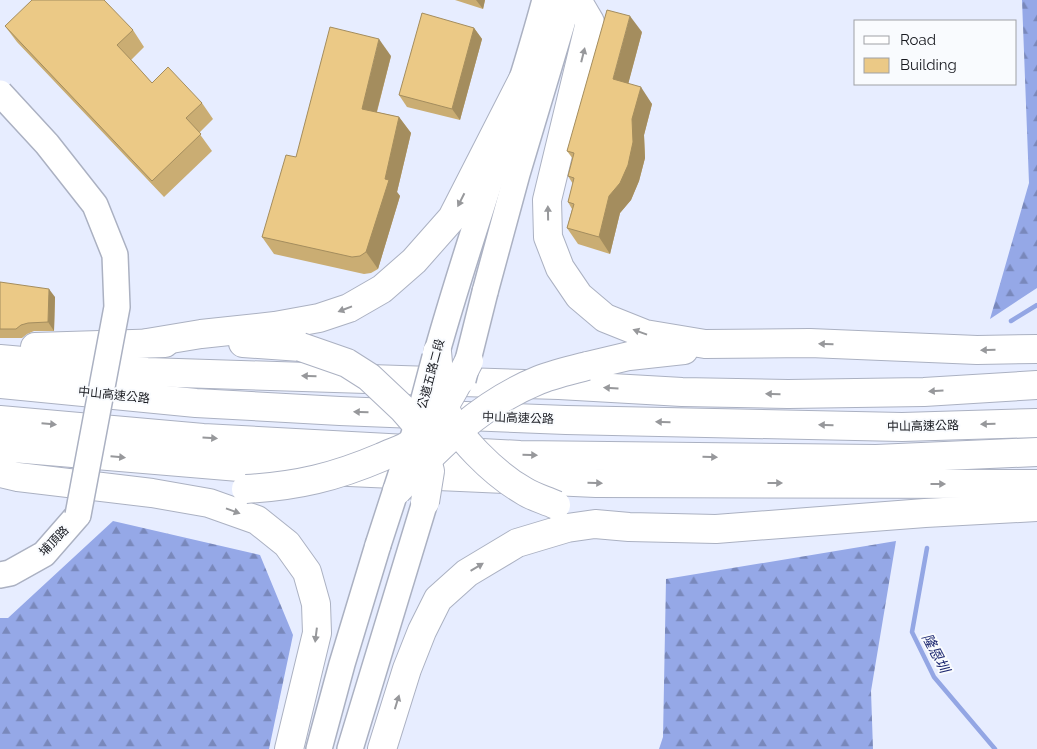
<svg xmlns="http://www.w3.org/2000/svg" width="1037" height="749" viewBox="0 0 1037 749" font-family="Raleway,'Noto Sans TC',sans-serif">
<defs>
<pattern id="forest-firs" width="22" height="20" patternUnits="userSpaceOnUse" patternTransform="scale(1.25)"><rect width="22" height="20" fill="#95a8e7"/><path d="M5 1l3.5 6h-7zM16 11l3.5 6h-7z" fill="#7988bb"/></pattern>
</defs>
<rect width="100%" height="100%" fill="#e7edff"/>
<g fill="url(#forest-firs)">
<path d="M1022,0H1037V288L990,319L1029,183Z"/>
<path d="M113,521L260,555L293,635L269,749H0V618H8Z"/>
<path d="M896,541L871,691L873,749H659L663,737L666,579Z"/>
</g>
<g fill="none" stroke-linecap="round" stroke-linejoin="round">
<g stroke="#93a6e4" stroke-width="4.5">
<path d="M1011,321L1037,305"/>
<path d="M927,548L912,632L934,677L995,749"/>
</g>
<defs>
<g id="secondary">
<path d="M485,292L517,174L569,0"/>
<path d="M437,352C470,234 513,119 545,0"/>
<path d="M0,575L10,573L44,554L78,515"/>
<path d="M319,749L342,664L378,545"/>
<path d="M350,749L425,502"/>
</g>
<g id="highway">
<path d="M577,0L590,22L547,200L548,237L560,268L579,296L605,318L645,334L705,344L810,343L977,350L1037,349"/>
<path d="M147,343L201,334L275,326L319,318L349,308L382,289L414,261L452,218L523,79"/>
<path d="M243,343L301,347"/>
<path d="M35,347L165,343"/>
<path d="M0,359L147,372L559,385L682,392L788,394L924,392L1037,385"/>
<path d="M587,366L629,356L684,350"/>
<path d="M0,384L196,403L340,411L566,420L902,427L1037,423"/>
<path d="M0,420L203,438L520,455L876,459L1037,452"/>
<path d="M0,447L239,467L596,483L1037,484"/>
<path d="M0,473L18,477L152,493L209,503L257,520L287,544L307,572L316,604L317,633L289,749"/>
<path d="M382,749L407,669L422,631L438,599L467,573L517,543L567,528L595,524L629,527L716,529L925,513L1037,507"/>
</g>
</defs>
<use href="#secondary" stroke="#abb1c2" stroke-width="28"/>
<use href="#highway" stroke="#abb1c2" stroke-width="30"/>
<use href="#secondary" stroke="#fff" stroke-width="25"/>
<use href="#highway" stroke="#fff" stroke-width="28"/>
<defs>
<g id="secondary-bridge">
<path d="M0,93L47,144L95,205L115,255L117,307L78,515"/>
<path d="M463,380L485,292"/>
<path d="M378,545L417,425L435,357"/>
</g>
<g id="highway-bridge">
<path d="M301,347L347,363L369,377L403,409L417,425L430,471L425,502"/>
<path d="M437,352C439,370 439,389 444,405C454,436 496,475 524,491C533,497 545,500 556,505"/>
<path d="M246,489C298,486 335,477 382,457C392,452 405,449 413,442C439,421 454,390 469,361"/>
<path d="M397,491C440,445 480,404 539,380C554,374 571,370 587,366"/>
</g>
</defs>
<use href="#secondary-bridge" stroke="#abb1c2" stroke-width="28" stroke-linecap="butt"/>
<use href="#highway-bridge" stroke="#abb1c2" stroke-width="30" stroke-linecap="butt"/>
<use href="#secondary-bridge" stroke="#fff" stroke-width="25"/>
<use href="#highway-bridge" stroke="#fff" stroke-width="28"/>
</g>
<g fill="#caad73">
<path d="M455,0H485L483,9Z"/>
<path d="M5,26L133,30L144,47L131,60L152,83L202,103L213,119L199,133L212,151L164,197L17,42Z"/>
<path d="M474,28L482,39L460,120L407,107L399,95Z"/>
<path d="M642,32L628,84L652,104L644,135L645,158L639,181L631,200L620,213L610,254L578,244L567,228L572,209L568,202L573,184L568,176L573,159L567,151Z"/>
<path d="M391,56L377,112L399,117L411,133L397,192L400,196L378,269L371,273L364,274L274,254L262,237L296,157Z"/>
<path d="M0,282L55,297L54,331H34L27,334L22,338H0Z"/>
</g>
<g fill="#a48d5e">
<path d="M476,0H485L483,9Z"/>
<path d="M630,16L642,32L625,96L613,79Z"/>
<path d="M474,28L482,39L460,120L452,109Z"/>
<path d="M379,39L391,56L373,126L362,109Z"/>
<path d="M641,87L652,104L644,135L645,158L639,181L631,200L620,213L610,254L599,237L609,196Z"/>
<path d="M399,117L411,133L397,192L400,196L378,269L366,252L385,179Z"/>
<path d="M49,289L55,297L54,331L48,322Z"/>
</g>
<g fill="#ebc986" stroke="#a48d5e">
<path d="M32,0H104L133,30L117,45L134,63L152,83L168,67L202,103L186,118L201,134L152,181L5,26Z"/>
<path d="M607,10L630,16L613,79L641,87L632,119L633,142L628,165L620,183L609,196L599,237L567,228L574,204L568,202L574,178L568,176L574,153L567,151Z"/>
<path d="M422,13L474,28L452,109L399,95Z"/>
<path d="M330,27L379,39L362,109L399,117L385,179L389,180L366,252L360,256L352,257L262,237L286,155L296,157Z"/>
<path d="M0,282L49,289L48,322L28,323L21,325L16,329H0Z"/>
</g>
<defs><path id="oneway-solid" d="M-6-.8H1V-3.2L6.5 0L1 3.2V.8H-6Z" transform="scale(1.25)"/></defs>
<g fill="#97989b">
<use href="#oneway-solid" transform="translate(583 55) rotate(-76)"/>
<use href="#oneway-solid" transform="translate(461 200) rotate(117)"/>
<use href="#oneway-solid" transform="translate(548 213) rotate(-91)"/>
<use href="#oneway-solid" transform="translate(345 309) rotate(159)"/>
<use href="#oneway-solid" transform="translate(640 332) rotate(-160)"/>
<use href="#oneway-solid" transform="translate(826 344) rotate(-178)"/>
<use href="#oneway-solid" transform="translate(988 350) rotate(179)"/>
<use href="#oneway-solid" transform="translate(309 376) rotate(-178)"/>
<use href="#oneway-solid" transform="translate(611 388) rotate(-177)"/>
<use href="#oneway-solid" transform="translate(936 391) rotate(177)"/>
<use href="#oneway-solid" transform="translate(773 394) rotate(-179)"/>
<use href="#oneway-solid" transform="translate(361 412) rotate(-178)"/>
<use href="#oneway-solid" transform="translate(663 422) rotate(-179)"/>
<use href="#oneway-solid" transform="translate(49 424) rotate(5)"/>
<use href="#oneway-solid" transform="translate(988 424) rotate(178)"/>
<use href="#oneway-solid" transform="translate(826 425) rotate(-179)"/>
<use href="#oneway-solid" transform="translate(210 438) rotate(3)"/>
<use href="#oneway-solid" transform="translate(530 455) rotate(1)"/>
<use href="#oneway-solid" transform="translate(118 457) rotate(5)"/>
<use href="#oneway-solid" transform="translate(710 457) rotate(1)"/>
<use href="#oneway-solid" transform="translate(595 483) rotate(1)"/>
<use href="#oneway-solid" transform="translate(775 483)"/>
<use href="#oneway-solid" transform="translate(938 484)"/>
<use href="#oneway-solid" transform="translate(233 511) rotate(20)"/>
<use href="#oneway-solid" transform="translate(477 567) rotate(-31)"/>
<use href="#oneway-solid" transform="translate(316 635) rotate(97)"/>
<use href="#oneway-solid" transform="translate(397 702) rotate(-73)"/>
</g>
<g text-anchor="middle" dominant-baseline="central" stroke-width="4" stroke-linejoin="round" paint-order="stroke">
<g font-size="12" fill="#181a20" stroke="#f9fbfe">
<text transform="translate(431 374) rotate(-75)">公道五路二段</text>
<text transform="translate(114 395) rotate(6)">中山高速公路</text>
<text transform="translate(518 418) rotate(2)">中山高速公路</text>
<text transform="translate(923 426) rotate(-1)">中山高速公路</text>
<text transform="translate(54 541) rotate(-46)">埔頂路</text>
</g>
<g font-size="14" font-style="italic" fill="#1e2971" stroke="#f9fbfe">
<text transform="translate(936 653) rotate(62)">隆恩圳</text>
</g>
</g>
<rect x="854" y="20" width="162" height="65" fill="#f9fbfe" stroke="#9fa1a5"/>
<rect x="864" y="36" width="25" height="8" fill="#ffffff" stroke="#9fa1a5"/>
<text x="900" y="45" font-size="15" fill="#181a20">Road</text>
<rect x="864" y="58" width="25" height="15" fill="#ebc986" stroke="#9fa1a5"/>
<text x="900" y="70" font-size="15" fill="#181a20">Building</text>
</svg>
